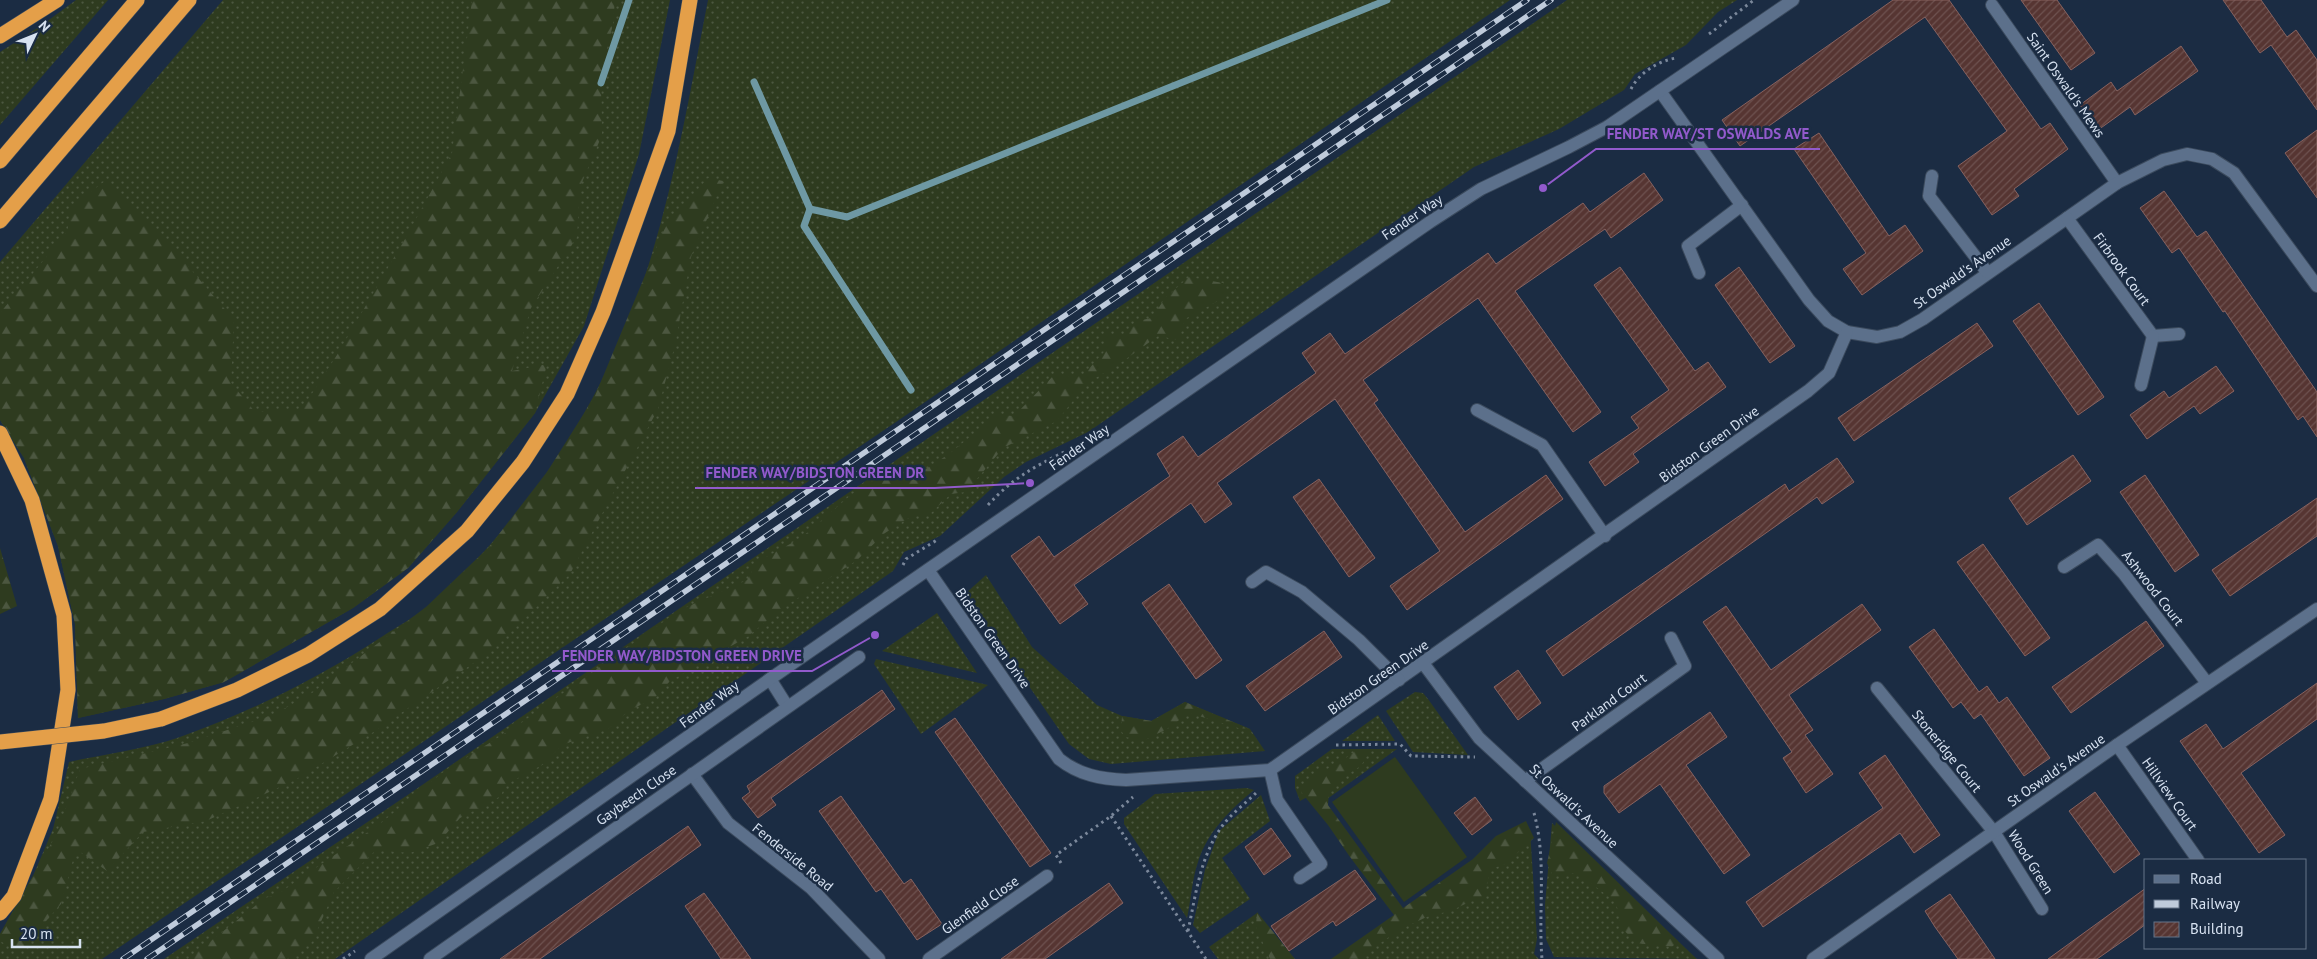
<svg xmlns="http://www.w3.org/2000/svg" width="2317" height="959" viewBox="0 0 2317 959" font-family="'PT Sans',sans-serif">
<defs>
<pattern id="grass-dots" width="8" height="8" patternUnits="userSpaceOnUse" patternTransform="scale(1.25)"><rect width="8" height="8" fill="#2e3b1f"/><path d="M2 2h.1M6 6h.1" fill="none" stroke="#4c5740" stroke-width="1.8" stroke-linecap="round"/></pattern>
<pattern id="forest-firs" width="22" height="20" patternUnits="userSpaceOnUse" patternTransform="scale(1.25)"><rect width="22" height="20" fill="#2e3b1f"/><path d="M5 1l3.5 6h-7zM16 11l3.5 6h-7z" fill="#4c5740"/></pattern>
<pattern id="building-hatch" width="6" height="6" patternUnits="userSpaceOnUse" patternTransform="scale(1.25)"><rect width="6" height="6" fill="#563532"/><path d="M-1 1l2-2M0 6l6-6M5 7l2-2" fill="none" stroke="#6e5250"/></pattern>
</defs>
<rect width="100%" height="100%" fill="#1b2c43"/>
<g fill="url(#grass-dots)">
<path d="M76,0H108L0,125V52L42,25Z"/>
<path d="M223,0H670L639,154L584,326L535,413L457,512L408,568L353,608L224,682L164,699L78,718L75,624L58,546L24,458L0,420V262Z"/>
<path d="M708,0H1510L896,422L102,959H0V934L33,876L53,829L69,762C105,754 146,749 180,737C252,711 319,678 383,636C398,626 415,617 428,606C520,526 592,419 635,305C671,207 688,102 708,0Z"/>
<path d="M1567,0H1737L1718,12L1686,45L1635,74L1624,90L1559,129L1474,167L1088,432L1026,462L1004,477L940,536L904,552L893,571L335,959H164L409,794Z"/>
<path d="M986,575L1032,647L1097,705L1122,716L1151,721L1185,702L1250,729L1265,751L1111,764L1089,759L1069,744L965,594Z"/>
<path d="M937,613L977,673L882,651Z"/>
<path d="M876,659L988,685L921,734L874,664Z"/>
<path d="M1415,692L1423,693L1428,699L1468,755L1413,752L1386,711Z"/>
<path d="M1378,715L1395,741H1342Z"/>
<path d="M1332,749H1397L1316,807L1309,796L1300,801L1295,788V776Z"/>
<path d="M1247,788L1254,790C1230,810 1208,831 1198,862C1192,879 1191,900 1187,918L1124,824V818L1155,794Z"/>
<path d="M1261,795L1270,821L1222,858L1250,899L1200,933L1193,925L1205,870L1219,831Z"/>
<path d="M1552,823L1678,941L1697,959L1554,957L1546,939L1545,905Z"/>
<path d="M1530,830L1537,939L1534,954L1539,959H1335Z"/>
<path d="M1257,913L1293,959H1218L1209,947Z"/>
</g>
<g fill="url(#forest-firs)">
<path d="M472,0H615L613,24L601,74L602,135L580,187L577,237L531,308L512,371L547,364L535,413L457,512L408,568L353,608L224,682L164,699L78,718L75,624L58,546L24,458L0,420V313L67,232L72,206L105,181C153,222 193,272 234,320L231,383L255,412L302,409L337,355L410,230L452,153Z"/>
<path d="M708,178L723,181L691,257L675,345L658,409L570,574L491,651L372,733L295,780L206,821L143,832L107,871L76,849L61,904L19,952L0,941V934L56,835L80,769L188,743L273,715L312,693L426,607L489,547L547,472L595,396L665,227Z"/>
<path d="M1189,277L1223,283L1225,297L1185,319L1179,340L1158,336L1119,364L1087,383L1057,421L1003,448L966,492L951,494L931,513L912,516L885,533L856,561L784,607L747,637L670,681L655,698L630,710L608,729L562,745L544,764L505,785L501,796L460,818L438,843L410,853L376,850L334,892L312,942L287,959H188L265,898L278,894L381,823L442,773L521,723L680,610L747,580L757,562L801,538L852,494L876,479L909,480L949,454L997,415L1014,416L1057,372L1071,377L1083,375L1104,352L1105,335L1123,336L1136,321L1152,318L1165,298Z"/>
<path d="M0,548L17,606L0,614Z"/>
<path d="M1185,702L1250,729L1238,728L1189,713L1167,729L1143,741L1126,737L1121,731L1122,716L1152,721Z"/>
<path d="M1358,749H1371L1361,766L1351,772L1329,792L1328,805L1403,908L1473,859L1496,836L1526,821L1534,838L1505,864L1491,869L1483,900L1471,901L1449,912L1433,914L1401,929L1364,954L1360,959H1331L1394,915L1350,857L1328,825L1301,792L1316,773L1335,766Z"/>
<path d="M1556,822L1678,941L1672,947L1636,943L1621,927L1616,902L1577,873L1553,876L1547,863Z"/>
<path d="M1257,912L1295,959H1270L1256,927Z"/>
</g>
<path fill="#2e3b1f" d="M1395,757L1467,857L1404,902L1332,802Z"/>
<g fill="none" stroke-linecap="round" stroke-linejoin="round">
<g stroke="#6e98a3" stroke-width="7">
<path d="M754,82L810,209"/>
<path d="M601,83L629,0"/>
<path d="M911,390L804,226L810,209L847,217L1387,0"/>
</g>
</g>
<g fill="url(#building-hatch)" stroke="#87625f">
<path d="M1893,0H1949L2041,129L2050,123L2068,149L2014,189L2019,196L1992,215L1958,166L2007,131L1925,17L1740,146L1722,120Z"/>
<path d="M2021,0H2057L2095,53L2071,70Z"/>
<path d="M2223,0H2261L2287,37L2296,30L2317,60V110L2271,45L2260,53Z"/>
<path d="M2181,46L2198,71L2135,115L2130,107L2098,130L2080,105L2111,82L2117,91Z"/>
<path d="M2317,130V198L2285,153Z"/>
<path d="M1819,133L1889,236L1905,225L1923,251L1862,295L1843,269L1866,253L1794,149Z"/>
<path d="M1644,173L1663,200L1611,238L1605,229L1515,291L1601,412L1573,432L1478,298L1363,380L1378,400L1374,403L1465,532L1546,475L1563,499L1407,610L1390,586L1440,551L1335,399L1217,483L1232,504L1205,523L1191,503L1074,585L1088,604L1060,624L1011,556L1039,536L1054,557L1170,476L1157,454L1183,436L1198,457L1316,373L1302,353L1330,333L1345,354L1488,253L1496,264L1583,203L1590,212Z"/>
<path d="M2164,191L2197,237L2206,231L2317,392V437L2303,416L2298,420L2225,311L2223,312L2179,248L2172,253L2140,208Z"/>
<path d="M1620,267L1695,371L1708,362L1726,387L1633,454L1639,462L1605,486L1589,462L1639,428L1631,417L1669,390L1594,285Z"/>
<path d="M1739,267L1795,346L1770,363L1715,285Z"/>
<path d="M2039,303L2104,397L2078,415L2013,321Z"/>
<path d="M1977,323L1993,346L1854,441L1838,418Z"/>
<path d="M2216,366L2234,391L2200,414L2194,406L2147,439L2130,415L2164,391L2169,398Z"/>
<path d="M2073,455L2091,481L2027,525L2009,498Z"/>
<path d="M1837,458L1854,482L1822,504L1817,497L1563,676L1546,651L1785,484L1789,491Z"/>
<path d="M2145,475L2199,555L2175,572L2120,492Z"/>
<path d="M1319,479L1375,558L1349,577L1293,497Z"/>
<path d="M2317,498V536L2230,596L2212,570Z"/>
<path d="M1983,544L2050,638L2025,656L1957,562Z"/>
<path d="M1169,584L1222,660L1196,679L1142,603Z"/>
<path d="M1862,604L1881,630L1789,695L1813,730L1805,735L1833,774L1806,793L1783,758L1792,752L1703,622L1726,606L1771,670Z"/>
<path d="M2146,621L2164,646L2071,713L2052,687Z"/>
<path d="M1934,629L1979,692L1987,686L1999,703L2007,697L2050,758L2024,776L1981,714L1974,719L1961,702L1953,708L1909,647Z"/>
<path d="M1324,631L1342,657L1265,711L1246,686Z"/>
<path d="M1518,670L1541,703L1518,720L1494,687Z"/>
<path d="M2317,683V719L2241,773L2285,835L2259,853L2180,741L2206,724L2223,749Z"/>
<path d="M882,690L895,709L771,798L776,805L758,818L742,798L750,792L747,786Z"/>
<path d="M1710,712L1727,737L1686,765L1750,855L1724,874L1660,784L1619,813L1604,793V786Z"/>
<path d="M955,718L1051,853L1030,867L935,732Z"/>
<path d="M1885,755L1940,835L1914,853L1900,833L1763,927L1746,902L1883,808L1859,773Z"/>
<path d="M2095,792L2140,854L2114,873L2069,811Z"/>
<path d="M841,796L904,884L911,879L942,924L917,940L881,889L876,892L819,811Z"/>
<path d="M1475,797L1492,820L1472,835L1454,813Z"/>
<path d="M688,826L701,845L540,959H500Z"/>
<path d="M1271,828L1291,856L1264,875L1245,847Z"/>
<path d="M1355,870L1376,899L1336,926L1333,921L1289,951L1271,926Z"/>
<path d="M1109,883L1123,903L1089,928L1045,959H1001Z"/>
<path d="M2146,888V924L2130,936L2097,959H2048Z"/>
<path d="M704,893L718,912L751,959H721L685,906Z"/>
<path d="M1950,894L1982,940L1995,959H1958L1935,927L1925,911Z"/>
</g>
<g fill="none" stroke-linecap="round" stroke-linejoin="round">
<defs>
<path id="service" d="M1270,770L1277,800L1321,864L1300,878"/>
<g id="minor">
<path d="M1992,5L2117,183"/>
<path d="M1660,91L1809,300L1828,321L1847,332L1877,337L1900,332L1923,319L2117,183L2163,160L2187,154L2212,159L2234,173L2317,286"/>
<path d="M1932,176L1929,196L1987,272"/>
<path d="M2067,218L2153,336L2179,334"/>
<path d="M1699,273L1688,246L1742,205"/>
<path d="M2141,385L2153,336"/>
<path d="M1477,410L1542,445L1605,536"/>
<path d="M2064,567L2098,545L2124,574L2207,683"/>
<path d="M928,570L1059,759C1079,775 1101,779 1126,780L1270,770L1808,391L1829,373L1847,332"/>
<path d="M1252,582L1266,572L1302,592L1359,640L1399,680"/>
<path d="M1423,663L1479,738L1718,959"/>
<path d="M770,679L787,706"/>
<path d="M1877,688L1994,832L2042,909"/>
<path d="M2117,745L2198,860"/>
<path d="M692,774L728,823L811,888L879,959"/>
<path d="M1525,781L1685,666L1671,638"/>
<path d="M371,959L770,679L1430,222L1481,189L1569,147L1607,127L1793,0"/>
<path d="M430,959L859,657"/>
<path d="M929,959L1047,876"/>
<path d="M1813,959L2117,745L2317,609"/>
</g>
<g id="motorway">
<path d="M0,36L57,0"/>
<path d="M0,161L137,0"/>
<path d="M0,221L189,0"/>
<path d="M0,433L32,500L64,615L68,690L51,799L14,896L0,913"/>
<path d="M161,719L237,690L308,655L380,609L467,531L523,462L567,394L603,312L668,131L690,0"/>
</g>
</defs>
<use href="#service" stroke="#3b4a5d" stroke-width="14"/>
<use href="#minor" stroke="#3b4a5d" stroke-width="14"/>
<use href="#motorway" stroke="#3b4a5d" stroke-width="16"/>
<g stroke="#7b889b" stroke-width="3" stroke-dasharray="2.5 4" stroke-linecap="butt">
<path d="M1709,34L1754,0"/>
<path d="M1631,89C1639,73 1658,61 1676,58"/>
<path d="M988,505C1013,478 1032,468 1064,452"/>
<path d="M903,565L906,559L937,540"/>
<path d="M1336,745L1400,744L1411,756L1475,757"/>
<path d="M1534,813C1547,860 1538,912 1542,959"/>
<path d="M1111,816L1206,959"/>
<path d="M1061,863L1056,855L1111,816L1133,797"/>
<path d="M1188,931C1196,894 1200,856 1223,825C1232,813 1246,803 1257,792"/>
<path d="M343,959L355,951"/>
</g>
<use href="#service" stroke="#5c708b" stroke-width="12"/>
<use href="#minor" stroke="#5c708b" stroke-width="12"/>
<use href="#motorway" stroke="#e49f49" stroke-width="15"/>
<defs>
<g id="rail">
<path d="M123,959L1527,0"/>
<path d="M147,959L1551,0"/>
</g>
</defs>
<use href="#rail" stroke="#bfcbdb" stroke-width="5.5"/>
<use href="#rail" stroke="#1b2c43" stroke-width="4" stroke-dasharray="11" stroke-linecap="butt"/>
<defs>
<path id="motorway-bridge" d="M0,742L104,731L161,719"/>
</defs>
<use href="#motorway-bridge" stroke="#3b4a5d" stroke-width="16" stroke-linecap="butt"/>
<use href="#motorway-bridge" stroke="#e49f49" stroke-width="15"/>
</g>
<g text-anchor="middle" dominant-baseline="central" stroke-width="5" stroke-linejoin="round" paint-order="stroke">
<g font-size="14" fill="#d7e2f1" stroke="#1b2c43">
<text transform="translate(2066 85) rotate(55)">Saint Oswald's Mews</text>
<text transform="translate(1412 217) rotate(-34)">Fender Way</text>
<text transform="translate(2122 269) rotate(54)">Firbrook Court</text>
<text transform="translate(1962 272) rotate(-35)">St Oswald's Avenue</text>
<text transform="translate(1709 444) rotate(-36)">Bidston Green Drive</text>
<text transform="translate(1079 447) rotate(-35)">Fender Way</text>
<text transform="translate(2153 588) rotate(52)">Ashwood Court</text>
<text transform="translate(993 638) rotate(55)">Bidston Green Drive</text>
<text transform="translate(1378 677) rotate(-35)">Bidston Green Drive</text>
<text transform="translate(1609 702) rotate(-36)">Parkland Court</text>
<text transform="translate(709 704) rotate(-36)">Fender Way</text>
<text transform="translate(1947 751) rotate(51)">Stoneridge Court</text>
<text transform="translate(2056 770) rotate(-35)">St Oswald's Avenue</text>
<text transform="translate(2170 794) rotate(55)">Hillview Court</text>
<text transform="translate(636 795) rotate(-35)">Gaybeech Close</text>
<text transform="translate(1574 806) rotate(43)">St Oswald's Avenue</text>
<text transform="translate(793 857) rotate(39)">Fenderside Road</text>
<text transform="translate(2031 862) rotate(58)">Wood Green</text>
<text transform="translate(980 905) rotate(-35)">Glenfield Close</text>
</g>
</g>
<path fill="none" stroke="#925acc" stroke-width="2" d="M1543 188L1596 149H1820M1030 483L935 488H695M875 635L812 671H552"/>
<g fill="#925acc" stroke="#1b2c43" stroke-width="2">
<circle cx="1543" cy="188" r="5"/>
<circle cx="1030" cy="483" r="5"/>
<circle cx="875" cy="635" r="5"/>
</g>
<g font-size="15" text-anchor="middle" font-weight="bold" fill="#925acc" stroke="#1b2c43" stroke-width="5" stroke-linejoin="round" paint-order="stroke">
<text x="1708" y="139">FENDER WAY/ST OSWALDS AVE</text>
<text x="815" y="478">FENDER WAY/BIDSTON GREEN DR</text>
<text x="682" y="661">FENDER WAY/BIDSTON GREEN DRIVE</text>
</g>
<rect x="2144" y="859" width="162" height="90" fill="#1b2c43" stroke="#667589"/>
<rect x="2154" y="875" width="25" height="8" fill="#5c708b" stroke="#667589"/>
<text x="2190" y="884" font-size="15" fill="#d7e2f1">Road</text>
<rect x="2154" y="900" width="25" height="8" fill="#bfcbdb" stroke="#667589"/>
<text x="2190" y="909" font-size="15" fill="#d7e2f1">Railway</text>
<rect x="2154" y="922" width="25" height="15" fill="url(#building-hatch)" stroke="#667589"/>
<text x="2190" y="934" font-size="15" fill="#d7e2f1">Building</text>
<g transform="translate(35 35) rotate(47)" stroke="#1b2c43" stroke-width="4" paint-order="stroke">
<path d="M0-4L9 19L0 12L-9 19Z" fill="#d7e2f1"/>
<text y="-8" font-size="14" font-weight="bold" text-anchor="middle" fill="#d7e2f1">N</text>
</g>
<path d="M12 939v8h68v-8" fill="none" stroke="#d7e2f1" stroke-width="2.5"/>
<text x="20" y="939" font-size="15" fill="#d7e2f1" stroke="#1b2c43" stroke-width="4" paint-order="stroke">20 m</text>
</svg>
